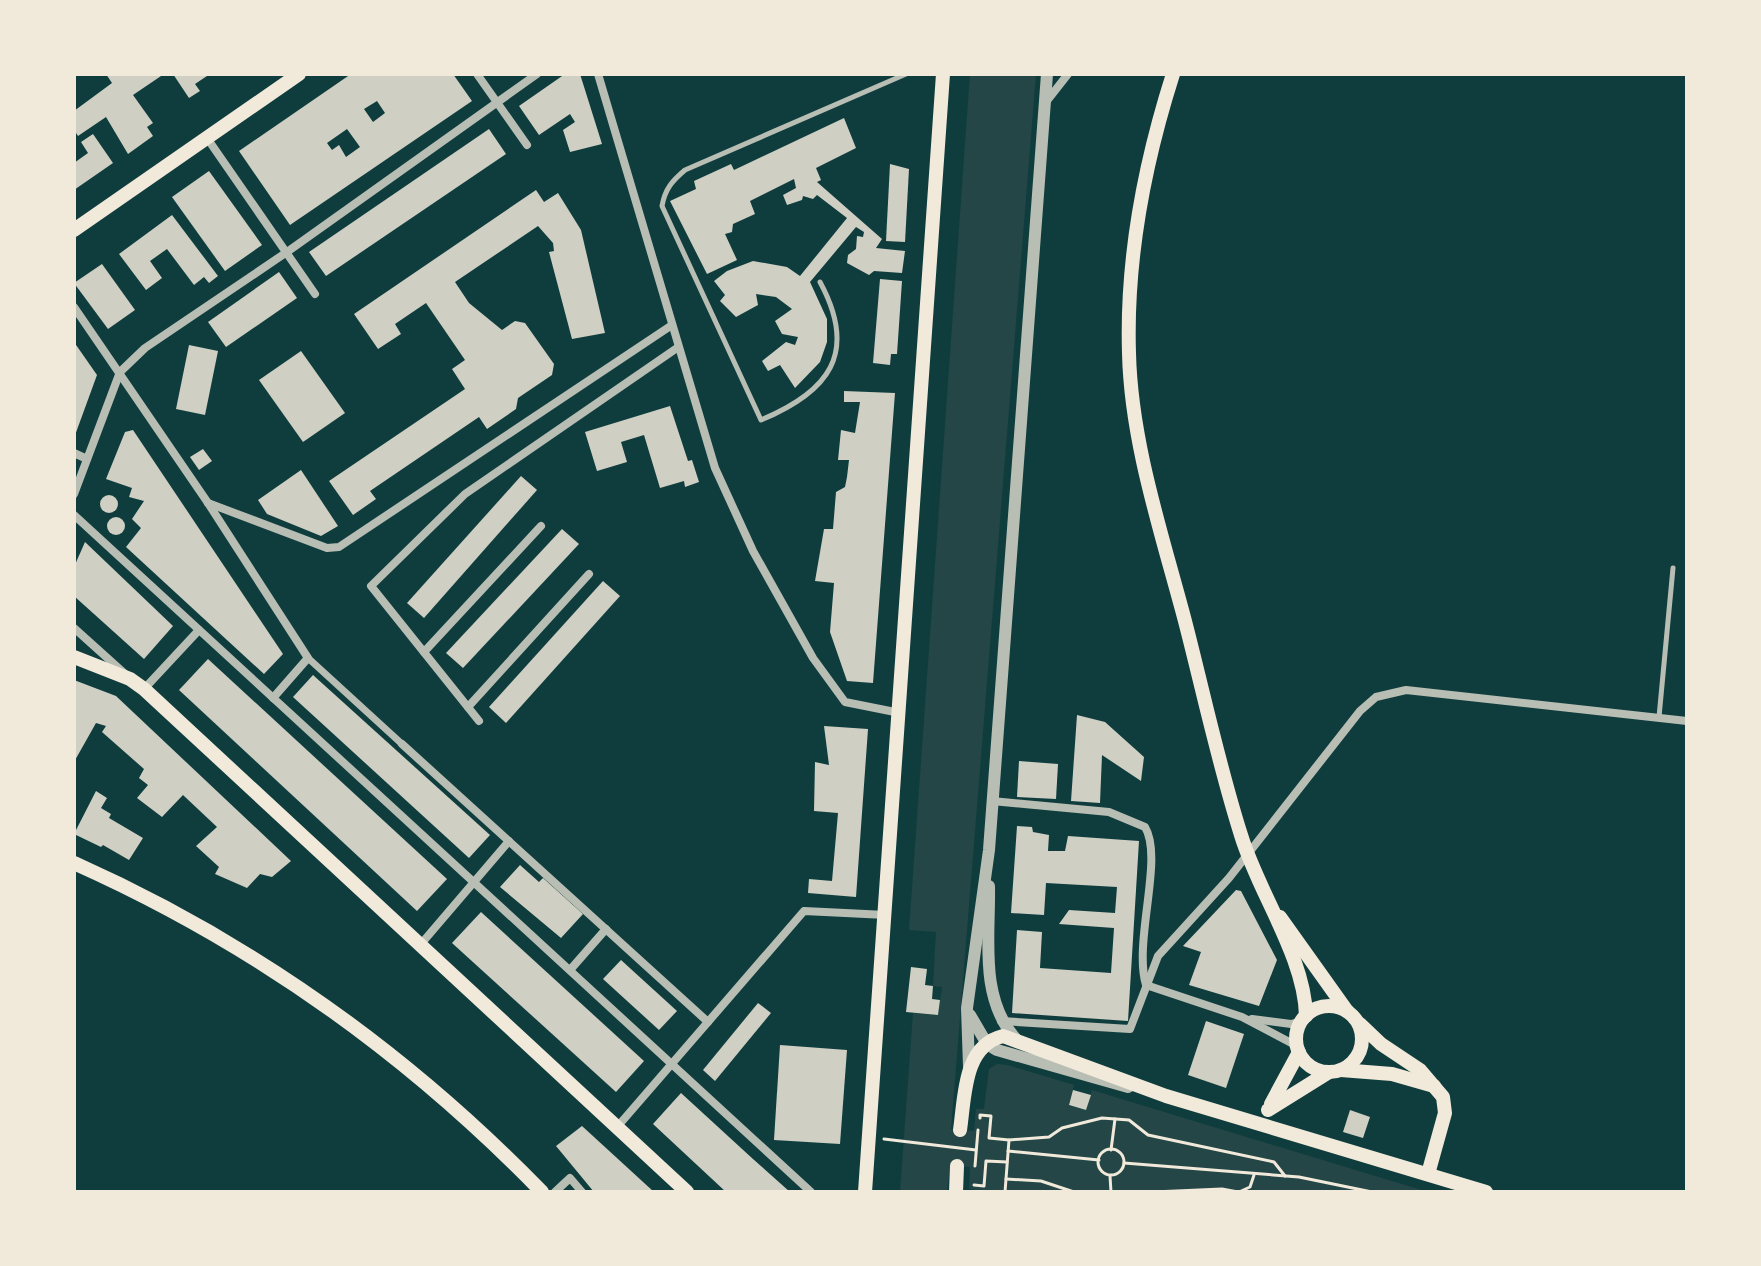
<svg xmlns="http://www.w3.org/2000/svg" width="1761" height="1266" viewBox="0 0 1761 1266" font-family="Poppins,sans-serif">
<rect width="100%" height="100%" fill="#0f3d3e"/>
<path fill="#244646" d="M970,74H1036L951,1129L974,1131L976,1109H984L989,1069L997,1064L1008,1065L1074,1085L1069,1106L1086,1110L1092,1090L1428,1192H989L969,1189L970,1167L950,1166L947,1192H900L913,1013L938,1015L942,987L933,986L936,932L909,930Z"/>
<g fill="#cfcfc3" fill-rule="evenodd">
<path d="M106,74H164L133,95L153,123L147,127L153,136L128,154L106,117L78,136L74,130V111L112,83Z"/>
<path d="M173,74H210L195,84L200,91L189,98Z"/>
<path d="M351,74H453L472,101L290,225L239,151ZM377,101L385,113L373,122L364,109ZM347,129L360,147L346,157L339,145L332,150L327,143Z"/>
<path d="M565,74H580L602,144L570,152L563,130L575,122L570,114L539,135L519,106Z"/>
<path d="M844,118L856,148L816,168L821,180L817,182L882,239L876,248L905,251L902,273L874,271L869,275L847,263L848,255L856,249L857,236L863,237L864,232L856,227L810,282L827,319V342L820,362L795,388L780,365L768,371L762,361L786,342L795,345L798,337L782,334L775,321L792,309L776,297L756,294L758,305L736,317L720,301L725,295L714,281L727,271L753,261L787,267L800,276L847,218L817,195L813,199L803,196L802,200L787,205L783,195L796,188L794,179L750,201L755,214L733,224L732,232L725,234L737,260L707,274L670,201L696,189L694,181L731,164L734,170Z"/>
<path d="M489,129L506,154L326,276L309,252Z"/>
<path d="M93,134L113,163L74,190V163L88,153L81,142Z"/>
<path d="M890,164L909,169L905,242L886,241Z"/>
<path d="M209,171L262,245L225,271L172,197Z"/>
<path d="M536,190L544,202L558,193L581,230L605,333L572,339L549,252L554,251L553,243L538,226L455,282L469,303L502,330L515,321L525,323L554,364L552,375L518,398L516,409L487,429L479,417L370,491L376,499L353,515L329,481L465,389L452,369L465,360L426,303L395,324L401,334L378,349L354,314Z"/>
<path d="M172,215L218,276L209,283L204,277L194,285L167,249L150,261L162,278L146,290L119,254Z"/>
<path d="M102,264L135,310L108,329L74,283Z"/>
<path d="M279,272L297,298L226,347L208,322Z"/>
<path d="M880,279L902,281L897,354H891L890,365L873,363Z"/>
<path d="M74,342L97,375L74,438Z"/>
<path d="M189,345L218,351L205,415L176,409Z"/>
<path d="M301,351L345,413L303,442L259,380Z"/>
<path d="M844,391L895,393L873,683L847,681L830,632L834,583L815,581L824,529H833L836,492L845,487L847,477L849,460H838L841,430L855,433L860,402H844Z"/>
<path d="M670,406L688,461L692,460L699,482L685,487L684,481L660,488L644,435L621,442L627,462L597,471L585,432Z"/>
<path d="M133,430L283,654L264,674L126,547L141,528L132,519L144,501L129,497L132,488L106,479L125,432Z"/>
<path d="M203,449L212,461L199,470L190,457Z"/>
<path d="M301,470L338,526L321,536L267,514L258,500Z"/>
<path d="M521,476L537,490L424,618L407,603Z"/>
<circle cx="109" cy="504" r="9"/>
<circle cx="116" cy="526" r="9"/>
<path d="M562,529L579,544L463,668L446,653Z"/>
<path d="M85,542L173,626L144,659L74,596V567Z"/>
<path d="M603,581L620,596L506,723L489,707Z"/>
<path d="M208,659L447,879L417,911L179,690Z"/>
<path d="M313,675L490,835L469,858L293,697Z"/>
<path d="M74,680L116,696L291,861L272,877L260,874L247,888L215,874L219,867L196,846L217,827L183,795L162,817L137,798L148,785L139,778L144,769L102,732L106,726L96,723L74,762Z"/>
<path d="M1077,715L1105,722L1144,757L1141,781L1102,755L1100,803L1071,801Z"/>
<path d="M824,726L868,729L856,897L808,893L809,879L832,881L838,813L814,811L815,762L829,765Z"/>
<path d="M1019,761L1058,764L1056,799L1017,797Z"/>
<path d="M96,791L107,798L101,808L111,814L109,818L143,838L129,860L103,845L101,847L74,834Z"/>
<path d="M1017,826L1032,827L1033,832L1049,835L1048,851H1065L1068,836L1139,841L1128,1021L1012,1013L1017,930L1042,932L1040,968L1111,973L1114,928L1059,924L1069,910L1115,913L1117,887L1046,883L1044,915L1011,913Z"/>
<path d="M520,865L539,882L543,878L583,914L561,938L500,887Z"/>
<path d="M1236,890L1241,891L1277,960L1259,1006L1189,985L1201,952L1183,946Z"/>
<path d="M481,912L644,1061L616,1092L452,943Z"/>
<path d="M621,960L677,1011L659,1030L603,979Z"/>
<path d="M911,967L927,969L925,985L933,986L932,999L940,1000L938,1015L906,1012Z"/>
<path d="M758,1003L771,1013L715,1081L703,1070Z"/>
<path d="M1206,1021L1244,1034L1226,1088L1188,1075Z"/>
<path d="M780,1045L847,1050L840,1144L774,1140Z"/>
<path d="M1073,1090L1091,1095L1086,1110L1069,1105Z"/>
<path d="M681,1093L753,1159L790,1192H726L653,1124Z"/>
<path d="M1350,1110L1370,1117L1363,1138L1343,1132Z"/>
<path d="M582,1126L654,1192H594L556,1146Z"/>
</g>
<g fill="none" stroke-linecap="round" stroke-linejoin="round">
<g stroke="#f1e9da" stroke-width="3">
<path d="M980,1118V1115L991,1116L989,1138L1009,1140"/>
<path d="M884,1139L976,1150"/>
<circle cx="1111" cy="1162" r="13"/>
<path d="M1111,1150L1115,1119"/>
<path d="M1008,1151L1099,1160"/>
<path d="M1124,1163L1299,1177L1372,1192"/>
<path d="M975,1166L978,1130"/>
<path d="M1110,1176L1111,1192"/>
<path d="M1006,1179L1041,1181L1074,1192"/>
<path d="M974,1185L984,1186L986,1161L1007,1162"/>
<path d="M1005,1192L1009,1140L1049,1137L1062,1128L1102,1118L1129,1120L1148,1135L1274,1162L1285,1176"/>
<path d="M1153,1192L1222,1189L1238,1192"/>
<path d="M1239,1192L1250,1187L1254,1175"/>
</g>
<g stroke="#b8beb3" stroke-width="5">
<path d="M820,282C859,354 828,392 761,420L662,206C665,189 672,181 685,170L906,74"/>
<path d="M1659,717L1673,568"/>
</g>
<path stroke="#b8beb3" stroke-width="7" d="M308,658L402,744"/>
<g stroke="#b8beb3" stroke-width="8">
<path d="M477,74L527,145"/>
<path d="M598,74L715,468L753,551L813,658L845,702L900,713"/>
<path d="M1046,102L1068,74"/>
<path d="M207,138L315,294"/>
<path d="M74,307L208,503L308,658L273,698"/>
<path d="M74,453L87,459"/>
<path d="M74,494L120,372L145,348L287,252L537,74"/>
<path d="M208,503L327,548L339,547L672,325"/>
<path d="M74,515L811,1192"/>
<path d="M74,628L124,673"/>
<path d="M424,652L541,526"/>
<path d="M144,689L199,630"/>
<path d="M468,707L589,574"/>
<path d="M479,721L371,586L465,494L677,348"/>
<path d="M402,744L708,1022"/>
<path d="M992,801L1109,812L1145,827C1164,858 1133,942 1146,985L1242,1017L1297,1046"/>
<path d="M421,944L509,841"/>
<path d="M570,970L606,929"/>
<path d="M1252,1019L1291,1024L1302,1021"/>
<path d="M1001,1021L1130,1029L1158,956L1229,878L1360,711L1376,697L1406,690L1687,721"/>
<path d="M618,1126L804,911L886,915"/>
<path d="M555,1192L570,1178L582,1192"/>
</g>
<g stroke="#b8beb3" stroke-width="12">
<path d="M989,886C990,937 979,997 1015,1038"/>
<path d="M970,1015L987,1044L997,1050L1128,1087"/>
<path d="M969,1066L967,1008L989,850L1047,74"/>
</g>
<g stroke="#f1e9da" stroke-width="14">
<path d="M1173,74C1144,165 1126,257 1129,353C1131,444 1163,537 1186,625C1204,695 1219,766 1241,835C1258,892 1305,957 1306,1016"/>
<path d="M74,230L299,74"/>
<path d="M74,657L130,679L144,689L687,1192"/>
<path d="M74,863C251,942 407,1053 542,1192"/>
<path d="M1280,917L1347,1011"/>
<circle cx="1329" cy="1039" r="33"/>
<path d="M1360,1024L1381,1044L1420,1070L1443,1097L1445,1113L1428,1174"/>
<path d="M1341,1070L1392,1074L1434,1086"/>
<path d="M1271,1104L1299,1052"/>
<path d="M1268,1110L1329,1072"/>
<path d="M960,1130C965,1097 963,1046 1003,1036L1166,1096L1486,1192"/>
<path d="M865,1192L943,74"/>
<path d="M956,1192L957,1166"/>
</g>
</g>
<rect width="1761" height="1266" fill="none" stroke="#f1e9da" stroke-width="152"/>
</svg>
